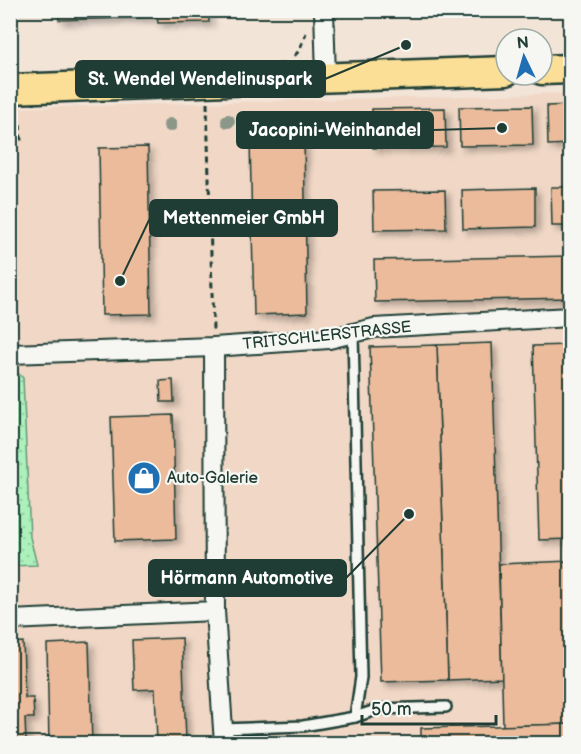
<svg xmlns="http://www.w3.org/2000/svg" width="581" height="754" viewBox="0 0 581 754" font-family="'Balsamiq Sans',sans-serif">
<defs>
<pattern id="grass-dots" width="8" height="8" patternUnits="userSpaceOnUse" patternTransform="scale(1.5)"><rect width="8" height="8" fill="#acf1bc"/><path d="M2 2h.1M6 6h.1" fill="none" stroke="#94d0a2" stroke-width="1.8" stroke-linecap="round"/></pattern>
<pattern id="forest-crowns" width="20" height="18" patternUnits="userSpaceOnUse" patternTransform="scale(1.5)"><rect width="20" height="18" fill="#acf1bc"/><path d="M2 6a3 3 0 1 1 6 0M12 15a3 3 0 1 1 6 0" fill="none" stroke="#94d0a2"/></pattern>
<filter id="shadow"><feDropShadow dx="4.5" dy="4.5" stdDeviation="3" flood-color="#0004"/></filter>
</defs>
<rect width="100%" height="100%" fill="#f3e4d8"/>
<filter id="ink" filterUnits="userSpaceOnUse"><feTurbulence type="fractalNoise" baseFrequency=".0167" numOctaves="2"/><feDisplacementMap in="SourceGraphic" scale="12" xChannelSelector="R" yChannelSelector="G"/><feConvolveMatrix kernelMatrix="1 2 1 2 8 2 1 2 1" color-interpolation-filters="sRGB"/></filter>
<g filter="url(#ink)">
<path fill="#f1d8c6" d="M570,93V743H11L10,108Z"/>
<path fill="url(#grass-dots)" stroke="#669778" stroke-width="1.5" d="M11,369H14L23,378L30,537L37,565L11,566Z"/>
<path fill="url(#forest-crowns)" stroke="#669778" stroke-width="1.5" d="M10,11H16L17,43H11Z"/>
<g fill="#ebbb9b" stroke="#1f3d34" stroke-width="1.5" filter="url(#shadow)">
<path d="M58,10H208L209,22L158,23L157,17L59,20Z"/>
<path d="M570,105V144L548,145L547,106Z"/>
<path d="M532,106L533,145L460,146L459,107Z"/>
<path d="M445,108L446,147L373,148L372,109Z"/>
<path d="M304,141L307,313L254,315L250,142Z"/>
<path d="M148,147L151,314L102,315L99,148Z"/>
<path d="M551,187H570V226H552Z"/>
<path d="M535,188V227L463,229L462,190Z"/>
<path d="M445,190L446,229L374,230L373,191Z"/>
<path d="M570,256V298L375,302L374,260Z"/>
<path d="M492,343L502,678L448,680L437,345Z"/>
<path d="M437,345L448,680L381,682L370,347Z"/>
<path d="M570,345V539L539,540L533,346Z"/>
<path d="M173,380L174,402H161L160,381Z"/>
<path d="M173,415L176,539L115,541L111,417Z"/>
<path d="M570,561V724L503,726L499,564Z"/>
<path d="M182,638L186,741L157,742L155,689L134,690L132,640Z"/>
<path d="M23,642L25,698H33L34,718H25L26,744H10V643Z"/>
<path d="M89,642L92,744H49L47,644Z"/>
<path d="M570,724V744H421V728Z"/>
</g>
<g fill="none" stroke-linecap="round" stroke-linejoin="round">
<defs>
<g id="service">
<path d="M353,333L361,677L355,717"/>
<path d="M223,729L303,726L355,717L379,709L446,707"/>
</g>
<g id="minor">
<path d="M324,10L326,77"/>
<path d="M214,347L215,611L224,744"/>
<path d="M10,354L214,347L329,339L374,328L570,317"/>
<path d="M10,620L215,611"/>
</g>
<g id="primary">
<path d="M542,70L570,69"/>
<path d="M10,89L506,71"/>
</g>
</defs>
<use href="#service" stroke="#1f3d34" stroke-width="14"/>
<use href="#minor" stroke="#1f3d34" stroke-width="22"/>
<use href="#primary" stroke="#1f3d34" stroke-width="33"/>
<g stroke="#1f3d34" stroke-width="3" stroke-dasharray="6 4.5" stroke-linecap="butt">
<path d="M294,56L299,51L306,33"/>
<path d="M207,103L213,330"/>
<path d="M10,121L20,124L21,141"/>
</g>
<use href="#service" stroke="#f6f6f2" stroke-width="9"/>
<use href="#minor" stroke="#f6f6f2" stroke-width="18"/>
<use href="#primary" stroke="#fbdf96" stroke-width="28"/>
</g>
<g fill="#8a9789">
<circle cx="228" cy="121" r="7"/>
<circle cx="170" cy="125" r="7"/>
</g>
</g>
<defs>
<symbol id="shop-disc" viewBox="-11 -11 22 22"><circle r="9.5" fill="#1f6fb2" stroke="#f6f6f2"/><path d="M-5-2.5h2.3a2.7 3.5 0 0 1 5.4 0H5L5.5 6h-11ZM-1.5-2.5h3a1.5 2.3 0 0 0-3 0Z" fill="#fff"/></symbol>
</defs>
<g fill-rule="evenodd">
<use href="#shop-disc" x="125" y="459" width="38" height="38"/>
</g>
<g text-anchor="middle" dominant-baseline="central" stroke-width="4.5" stroke-linejoin="round" paint-order="stroke">
<g font-size="16" fill="#1f3d34" stroke="#f6f6f2">
<text transform="translate(327 336) rotate(-6)">TRITSCHLERSTRASSE</text>
</g>
<g font-size="16" fill="#1f3d34" stroke="#f6f6f2" text-anchor="start">
<text x="167" y="478">Auto-Galerie</text>
</g>
</g>
<path fill="none" stroke="#1f3d34" stroke-width="2" d="M406 45L325 79M502 128L433 130M120 281L150 218M409 514L346 578"/>
<g fill="#1f3d34" stroke="#f6f6f2" stroke-width="2">
<circle cx="406" cy="45" r="6"/>
<circle cx="502" cy="128" r="6"/>
<circle cx="120" cy="281" r="6"/>
<circle cx="409" cy="514" r="6"/>
</g>
<g fill="#1f3d34" stroke="#1f3d34" stroke-width="2">
<rect x="76" y="61" width="249" height="36" rx="6"/>
<rect x="237" y="112" width="196" height="36" rx="6"/>
<rect x="150" y="200" width="187" height="36" rx="6"/>
<rect x="149" y="560" width="197" height="36" rx="6"/>
</g>
<g font-size="18" text-anchor="middle" font-weight="bold" fill="#fff">
<text x="200" y="85">St. Wendel Wendelinuspark</text>
<text x="335" y="136">Jacopini-Weinhandel</text>
<text x="244" y="224">Mettenmeier GmbH</text>
<text x="247" y="584">Hörmann Automotive</text>
</g>
<rect width="581" height="754" fill="none" stroke="#f6f6f2" stroke-width="36"/>
<rect x="18" y="18" width="545" height="718" fill="none" stroke="#1f3d34" stroke-width="2" filter="url(#ink)"/>
<g transform="translate(524 57) rotate(355)"><circle r="28" fill="#f6f6f2" stroke="#a0aca6" stroke-width="1.5"/>
<path d="M0-4.5L10 22L0 15L-10 22Z" fill="#1f6fb2"/>
<text y="-9" font-size="16" font-weight="bold" text-anchor="middle" fill="#1f3d34">N</text>
</g>
<path d="M362 715v9h134v-9" fill="none" stroke="#1f3d34" stroke-width="3"/>
<text x="371" y="715" font-size="18" fill="#1f3d34" stroke="#f6f6f2" stroke-width="4.5" paint-order="stroke">50 m</text>
</svg>
